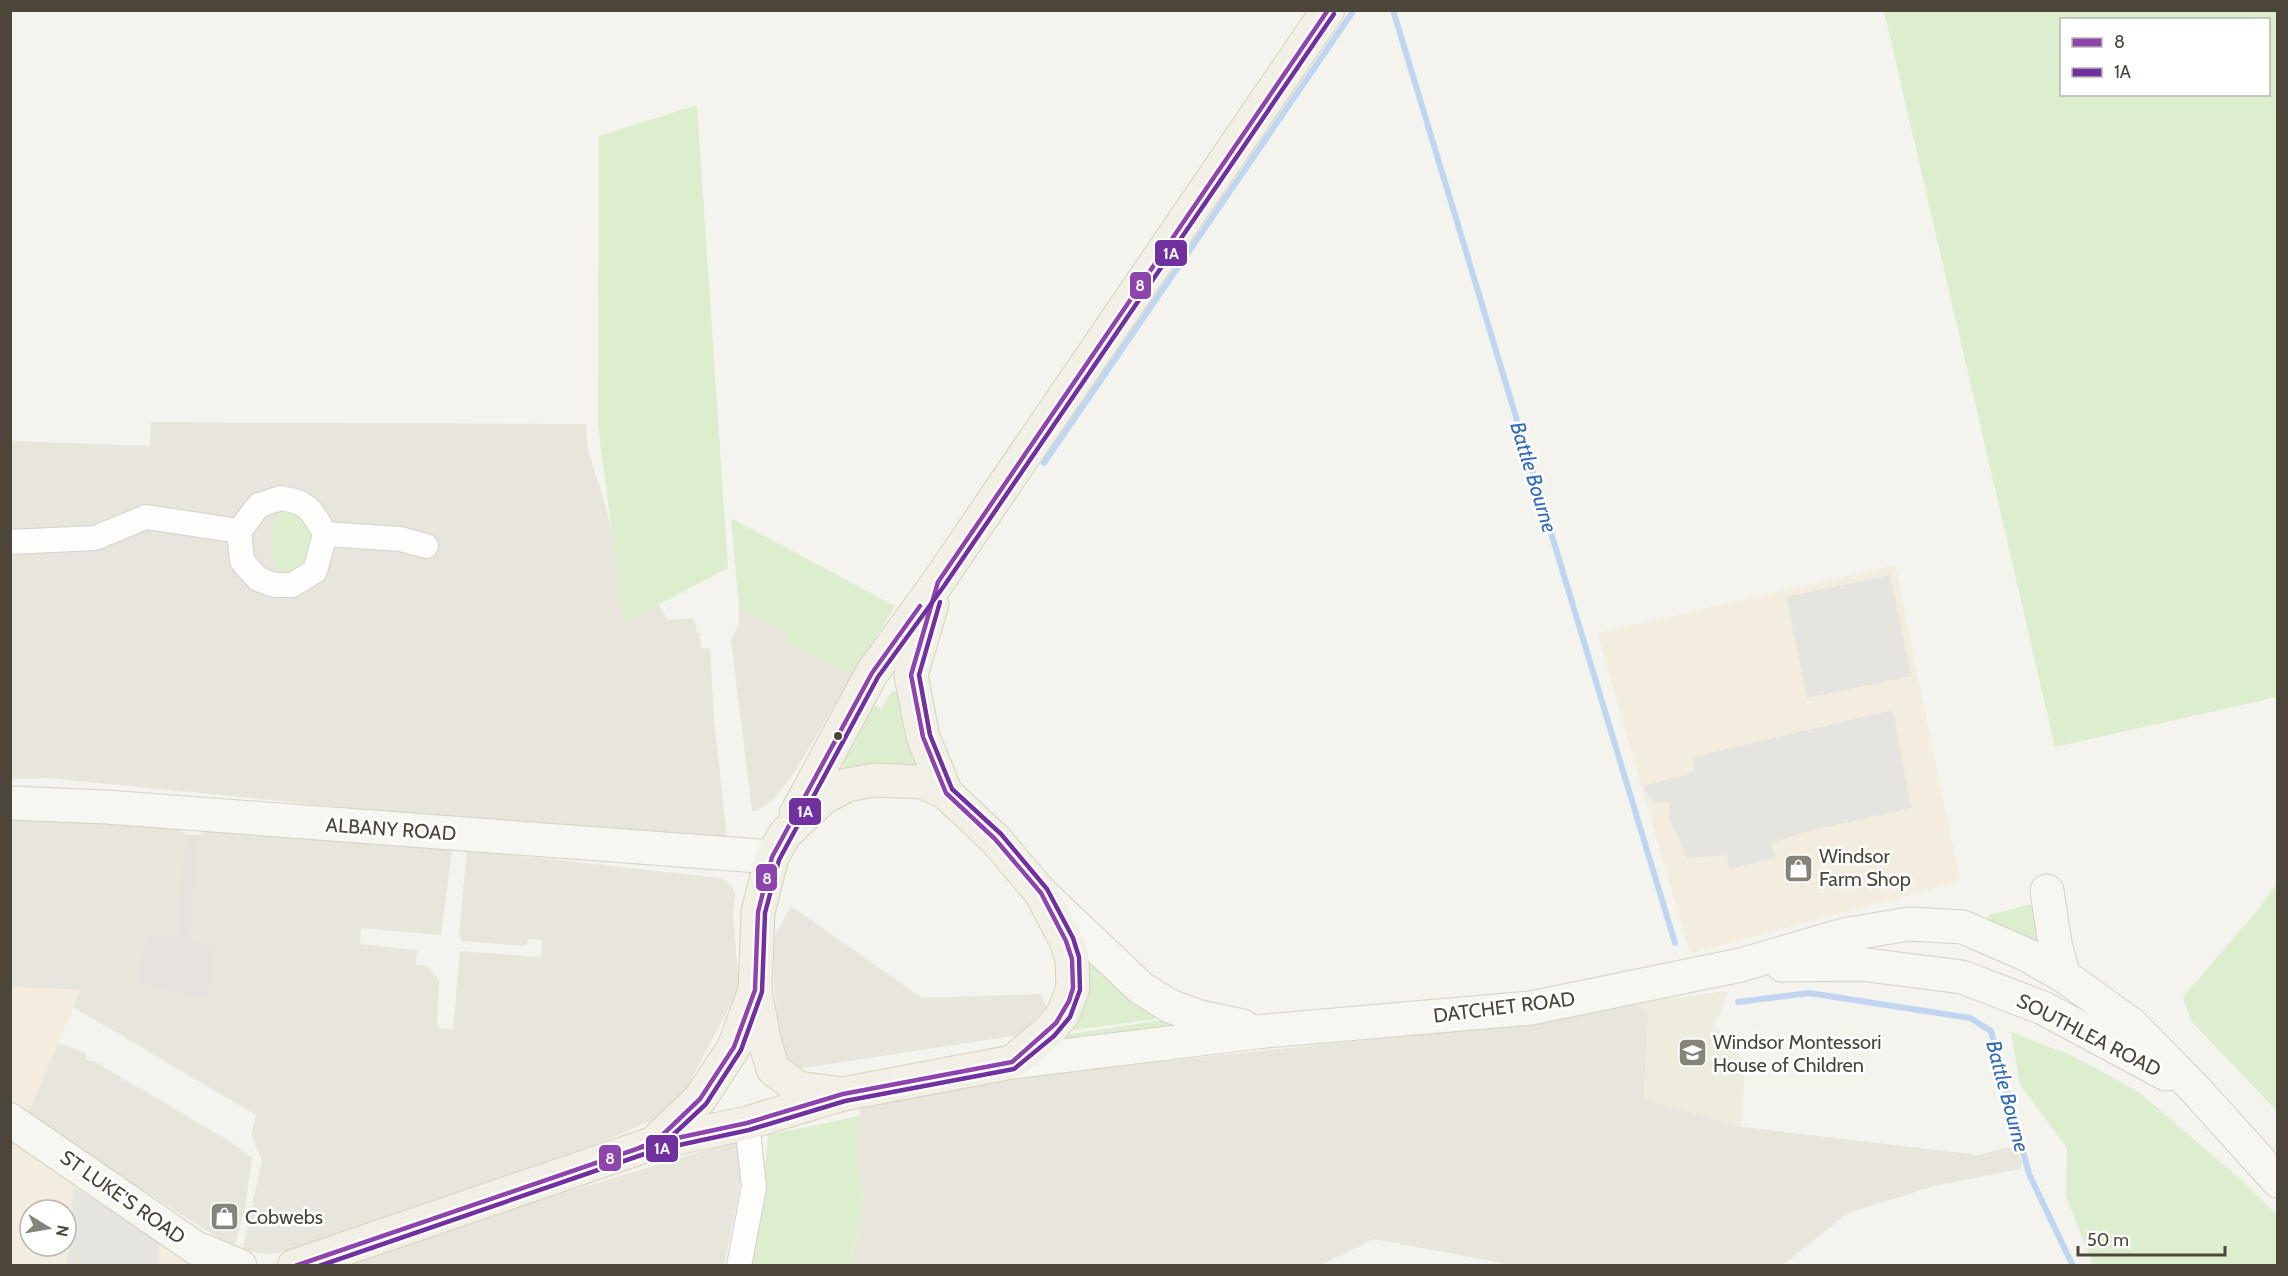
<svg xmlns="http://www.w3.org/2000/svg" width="2288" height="1276" viewBox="0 0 2288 1276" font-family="Cabin,sans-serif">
<rect width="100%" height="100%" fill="#f4f3ee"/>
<g fill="#e7e5dc">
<path d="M151,422L586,424L588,451L602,494L620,564L653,596L668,620L694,618L697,632L700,634L701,648L710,649L714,719L727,838L716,844L47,778L11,779V441L150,446Z"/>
<path d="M739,608L788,633L785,640L853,675L794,773L770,803L756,811H752L731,640L739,624Z"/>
<path d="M10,809L180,828L185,835L176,935L163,938L138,982L207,998L196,943L190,938L200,835L204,829L245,835L452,849L441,935L361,928L360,944L417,950L416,964L427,966L439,980L437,1027L453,1030L460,951L541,957L542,940L528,939L526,946L462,941L459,935L467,850L721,878L732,887L735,893L733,912L739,988L687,1088L667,1111L655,1119L599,1143L288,1251L268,1254L242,1250L262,1161L251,1135L256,1115L73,1007L80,990L11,987Z"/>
<path d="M791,906L922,998L1041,994L1046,1007L1020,1035L797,1069L784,1061L774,986V937Z"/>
<path d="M1633,1003L1648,1013L1644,1099L1742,1127L1978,1155L2016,1145L2022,1162L2020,1169L1934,1186L1848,1213L1783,1265H1513L1374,1239L1321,1265L850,1266L862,1216L864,1192L858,1164L860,1107L949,1089L1104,1067L1521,1024Z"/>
<path d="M58,1043L86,1053L85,1059L95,1062L231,1142L252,1158L245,1208L234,1248L27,1116Z"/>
<path d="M741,1140L743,1149L739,1194L724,1265L349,1266L500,1212Z"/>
</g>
<g fill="#f2eddf" fill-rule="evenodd">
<path d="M1895,565L1960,881L1690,954L1597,633Z"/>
<path d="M10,987L81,990L27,1116L18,1147L161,1230L201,1265H11ZM30,1210H66V1246H30Z"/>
</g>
<path fill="#e6e3de" d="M185,835H200L190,938L196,943L216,946L207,999L137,982L148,934L163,938L176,935Z"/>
<path fill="#eeecde" d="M1727,991L1723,1009L1714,1025L1731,1043L1745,1063L1742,1127L1644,1099L1648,1013L1633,1003Z"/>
<g fill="#ddeecf" fill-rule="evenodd">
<path d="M1884,11H2277V697L2055,747ZM2062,20H2268V94H2062Z"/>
<path d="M697,105L728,568L624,623L598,426L599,136Z"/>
<path d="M281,505L312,512L313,545L299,572L283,571L273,563L270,532Z"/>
<path d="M731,518L895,606L853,675L784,640L787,633L739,608Z"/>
<path d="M892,691H904L926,770L835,783L844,764L837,761L873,704L881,709Z"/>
<path d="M2277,883V1111L2191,1021L2183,997L2261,906Z"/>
<path d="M2036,903L2049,955L1987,920L1989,915Z"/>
<path d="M1093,962L1158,1016L1155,1019L1068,1031L1086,967Z"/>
<path d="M1162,1020L1174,1024L1175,1029L1062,1047L1064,1035Z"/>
<path d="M2011,1032L2073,1056L2139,1092L2239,1178L2277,1215V1265H2093L2066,1196L2067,1148L2020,1085Z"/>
<path d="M860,1116L858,1164L864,1192L862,1216L850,1265L744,1266L761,1209L768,1135Z"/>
</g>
<g fill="#e6e4df">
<path d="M1890,575L1911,676L1807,698L1786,597Z"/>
<path d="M1893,710L1911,808L1810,831L1771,843L1775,858L1730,869L1726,855L1687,858L1669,818L1670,802H1652L1643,786L1695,772L1693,757Z"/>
<path d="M74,1188L159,1238V1265L67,1266Z"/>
</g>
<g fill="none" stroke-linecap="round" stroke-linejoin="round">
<g stroke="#c0d6f0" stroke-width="6">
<path d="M1393,10L1675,943"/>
<path d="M1044,463L1354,10"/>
<path d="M1738,1002L1809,993L1970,1018L1991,1031L2029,1174L2073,1266"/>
</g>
<defs>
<g id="street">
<path d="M281,498C309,502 312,511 325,534L315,571L292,585H274L258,579L242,561L239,531L259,505Z"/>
<path d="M325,534L401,539L426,546"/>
<path d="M10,542L95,538L146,517L239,531"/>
<path d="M739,1266L754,1187L747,1123"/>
</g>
<g id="secondary">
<path d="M10,803L106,807L772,857"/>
<path d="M2047,891L2055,944L2064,976"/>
<path d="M1045,897L1141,988L1170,1006L1197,1016L1243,1026"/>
<path d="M1782,965L1860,964L1962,977L2043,1008L2166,1074"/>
<path d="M1012,1062L1265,1031L1531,1008L1741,965L1843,935L1909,924L1963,927L2027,955L2064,976L2131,1024L2195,1089L2278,1181"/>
<path d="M10,1120L196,1248L240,1266"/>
</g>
<g id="primary">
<path d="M932,604L911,675L923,737L946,793"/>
<path d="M796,814L872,673L938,582L1328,10"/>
<path d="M654,1143L700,1099L734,1047L755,990"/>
<path d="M294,1266L654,1143L747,1123L843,1094L1012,1062L1049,1031L1063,1014L1073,988L1072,959L1066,941L1041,893L995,839L946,793L923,782L874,780L847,785L823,798L785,834L772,857L758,912L755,990L764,1039L773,1069L798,1088L843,1094"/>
</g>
</defs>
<use href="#street" stroke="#d2d1cb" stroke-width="26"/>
<use href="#secondary" stroke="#d2d1c5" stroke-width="35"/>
<use href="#primary" stroke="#d6d1bc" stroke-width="35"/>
<use href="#street" stroke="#fdfdfc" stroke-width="24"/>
<use href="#secondary" stroke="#f7f7f1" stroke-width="33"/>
<use href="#primary" stroke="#f2f0e6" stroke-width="33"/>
<defs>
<g id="bus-1">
<path d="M641,1147L654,1143L700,1099L734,1047L755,990L758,912L772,857L872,673L920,606"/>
<path d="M295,1266L654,1143L747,1123L843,1094L1012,1062L1056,1023L1069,1001L1073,988L1072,959L1066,941L1041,893L995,839L946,793L923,737L911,675L938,582L1328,10"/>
</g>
<g id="bus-2">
<path d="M659,1148L706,1104L741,1050L762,992L765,913L779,860L878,677L944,586L1334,14"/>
<path d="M319,1266L656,1150L749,1130L845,1101L1014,1069L1054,1036L1070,1017L1080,990L1079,957L1073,938L1047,889L1001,834L952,789L930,735L919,675L940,602"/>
</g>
</defs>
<use href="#bus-1" stroke="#fff" stroke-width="9"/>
<use href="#bus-2" stroke="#fff" stroke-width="9"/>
<use href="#bus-1" stroke="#8e44ad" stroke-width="4.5"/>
<use href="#bus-2" stroke="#7030a0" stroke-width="4.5"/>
</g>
<defs>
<symbol id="shop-square" viewBox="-11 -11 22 22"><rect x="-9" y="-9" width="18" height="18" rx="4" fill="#868378" stroke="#fff"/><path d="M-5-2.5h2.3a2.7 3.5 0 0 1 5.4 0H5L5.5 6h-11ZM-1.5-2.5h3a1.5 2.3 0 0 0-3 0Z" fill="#fff"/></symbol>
<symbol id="school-square" viewBox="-11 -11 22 22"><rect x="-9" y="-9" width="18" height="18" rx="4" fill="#868378" stroke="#fff"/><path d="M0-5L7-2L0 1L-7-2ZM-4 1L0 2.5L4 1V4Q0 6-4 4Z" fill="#fff"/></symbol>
</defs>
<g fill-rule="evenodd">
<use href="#shop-square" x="1782" y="852" width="33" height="33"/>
<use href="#school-square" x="1676" y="1036" width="33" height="33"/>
<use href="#shop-square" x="208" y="1200" width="33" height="33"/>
</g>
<circle fill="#4b4639" stroke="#fff" stroke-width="2" cx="838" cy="736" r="5"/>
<g text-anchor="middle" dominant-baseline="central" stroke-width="5" stroke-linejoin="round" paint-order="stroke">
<g font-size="20" fill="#4b4639" stroke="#fff">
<text transform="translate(391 829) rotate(4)">ALBANY ROAD</text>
<text transform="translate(1504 1007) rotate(-7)">DATCHET ROAD</text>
<text transform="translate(2089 1035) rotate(27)">SOUTHLEA ROAD</text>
<text transform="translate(123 1197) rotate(35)">ST LUKE'S ROAD</text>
</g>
<g font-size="20" fill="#4b4639" stroke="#fff" text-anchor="start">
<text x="1819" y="856">Windsor<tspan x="1819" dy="23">Farm Shop</tspan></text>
<text x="1713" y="1042">Windsor Montessori<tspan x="1713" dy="23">House of Children</tspan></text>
<text x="245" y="1217">Cobwebs</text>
</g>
<g font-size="21" font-style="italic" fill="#326bb7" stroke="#fff">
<text transform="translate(1534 477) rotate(73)">Battle Bourne</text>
<text transform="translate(2008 1096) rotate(75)">Battle Bourne</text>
</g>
</g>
<g stroke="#fff" stroke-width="2">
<rect x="1154" y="239" width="34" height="28" rx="6" fill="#7030a0"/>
<rect x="1129" y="271" width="23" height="29" rx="6" fill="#8e44ad"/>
<rect x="788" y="797" width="34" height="29" rx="6" fill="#7030a0"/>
<rect x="755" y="863" width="23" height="29" rx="6" fill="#8e44ad"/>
<rect x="645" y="1134" width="34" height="29" rx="6" fill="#7030a0"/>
<rect x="598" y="1144" width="24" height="28" rx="6" fill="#8e44ad"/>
</g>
<g font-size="16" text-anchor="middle" font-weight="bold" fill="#fff">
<text x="1171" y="259">1A</text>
<text x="1140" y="291">8</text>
<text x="805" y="817">1A</text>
<text x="767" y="884">8</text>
<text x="662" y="1154">1A</text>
<text x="610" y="1164">8</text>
</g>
<rect width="2288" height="1276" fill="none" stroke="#4b4639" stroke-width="24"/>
<rect x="2060" y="18" width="210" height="78" fill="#ffffff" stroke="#b7b5b0" stroke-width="1.5"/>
<rect x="2072" y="38" width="30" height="9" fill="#8e44ad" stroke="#b7b5b0" stroke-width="1.5"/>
<text x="2114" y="48" font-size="18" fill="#4b4639">8</text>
<rect x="2072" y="68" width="30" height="9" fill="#7030a0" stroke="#b7b5b0" stroke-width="1.5"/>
<text x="2114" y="78" font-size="18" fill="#4b4639">1A</text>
<g transform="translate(48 1228) rotate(101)"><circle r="28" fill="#ffffff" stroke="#b7b5b0" stroke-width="1.5"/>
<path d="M0-4.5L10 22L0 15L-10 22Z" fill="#868378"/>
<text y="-9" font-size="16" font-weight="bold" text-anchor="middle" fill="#4b4639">N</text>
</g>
<path d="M2078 1246v9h147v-9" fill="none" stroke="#4b4639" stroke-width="3"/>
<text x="2087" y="1246" font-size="18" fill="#4b4639" stroke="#ffffff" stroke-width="4.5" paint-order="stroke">50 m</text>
</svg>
